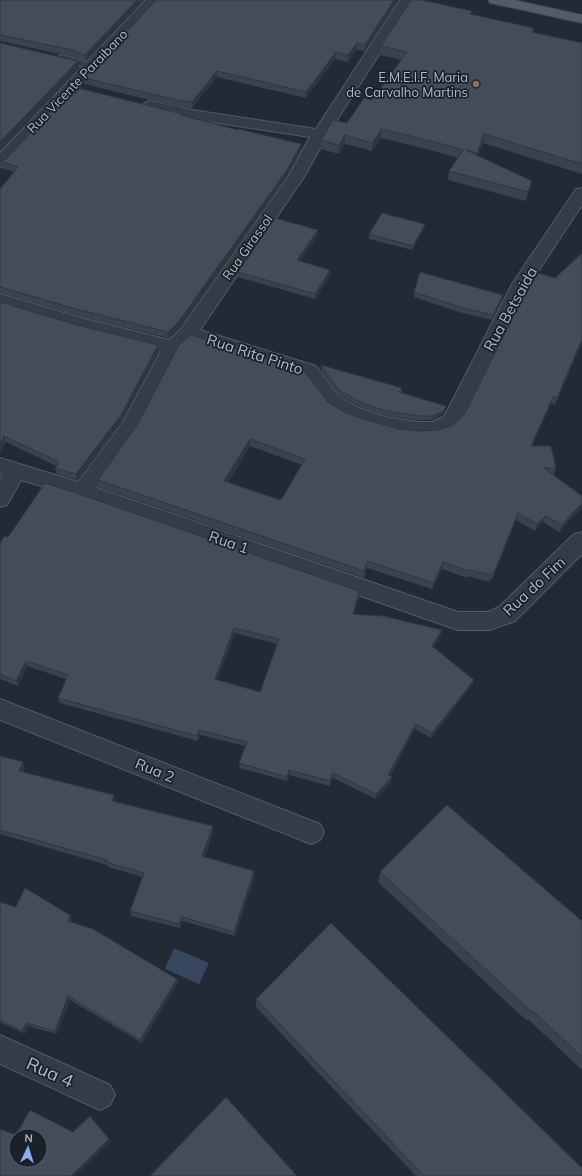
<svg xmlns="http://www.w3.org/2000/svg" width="582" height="1176" viewBox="0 0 582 1176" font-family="Mulish,sans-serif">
<rect width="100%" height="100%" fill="#222a36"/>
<path fill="#39475e" d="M174,948L209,963L199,984L165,969Z"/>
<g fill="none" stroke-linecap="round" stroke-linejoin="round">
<defs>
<path id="lane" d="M62,55L93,64L94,66L90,69L59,60V56Z"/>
<g id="street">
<path d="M146,0H161L6,165L0,167V153Z"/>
<path d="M400,0H414L328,134L304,177L200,330L316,366L338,396L359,408L385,417L419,422H433L444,417L512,284L576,189L582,188V205L529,285L458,427L443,434L419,436L385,431L361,424L333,412L324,406L302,376L191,341L179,351L137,431L97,488L458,612H488L499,607L574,534L582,532V554L515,621L489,630H458L78,497L21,480L7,505L0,507V480L3,475L0,474V458L78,482L123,422L161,351L79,330L0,306V294L81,318L169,340L181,329L288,177L310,137L192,119L145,109L142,106L145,103L150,101L192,110L316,129Z"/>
<path d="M0,699L320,824L324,832L320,840L311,844L0,720Z"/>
<path d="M0,1035L110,1085L115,1095L110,1105L100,1110L0,1064Z"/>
</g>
<path id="primary" d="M488,0H514L582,15V23L495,4L490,3Z"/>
</defs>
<use href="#lane" stroke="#535a64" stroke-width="2"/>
<use href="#street" stroke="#535a64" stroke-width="2"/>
<use href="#primary" stroke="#3f4550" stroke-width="2"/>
<use href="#lane" fill="#353c47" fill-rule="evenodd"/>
<use href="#street" fill="#353c47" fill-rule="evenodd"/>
<use href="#primary" fill="#535b67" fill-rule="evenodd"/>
</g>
<g fill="#3a424d" fill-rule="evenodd">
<path d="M0,0H144L86,61L73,57L0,41Z"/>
<path d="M396,3L365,51L356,50L348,62L335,59L306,98L217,77L192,108L177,107L85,84L84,78Z"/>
<path d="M471,14L533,32L582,43V174L483,143L478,156L530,190L526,201L448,180L449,171L458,158L434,151L381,138L372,151L345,144L339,154L321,149V140L347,123L372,100L402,60L380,55L381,46Z"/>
<path d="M182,114V116L301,151L287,176L180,328L169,338L81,317L0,293V189L14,172L1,168L0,161Z"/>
<path d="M425,224L424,229L412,250L369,239V234Z"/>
<path d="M318,230V235L299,261L330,275L315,299L238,277V272Z"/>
<path d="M582,253V342L555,405L551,404L532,446L556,468L554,475H553L582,496L559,532L543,522L535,531L516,520L492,580L490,579L489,582L468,576L467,578L442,569L432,589L367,568L364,578L99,487L98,480L328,402L344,412L360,418L399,429L419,431L438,430L453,425L464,415L533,282L555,278ZM250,446L302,465L281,500L228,482Z"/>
<path d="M414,292L503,295L502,300L492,320L459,312L414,297Z"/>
<path d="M0,302L77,325L158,345L159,352L122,421L77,480L57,474L55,468L56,466L6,442L0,453Z"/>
<path d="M321,365L402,388V393L445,411L443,416L433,420H419L385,416L360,407L339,395L321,370Z"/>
<path d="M8,537L359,597L354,614L441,635L433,648L474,680L472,685L431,738L415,729L390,776L391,782L376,799L333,778L330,786L289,775L287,781L240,768L239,763L245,746L200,735L198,741L60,703L58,698L66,679L27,666L18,686L0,679V543ZM235,633L277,644L260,692L217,680Z"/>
<path d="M0,756L25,768L23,772L115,800V802L213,826V831L205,857L255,875L235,936L183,921L180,928L131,916L130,911L143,877L108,867L107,865L0,834Z"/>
<path d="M380,872L582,921V1070L529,1020L527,1021L378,882Z"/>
<path d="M0,902L16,907L72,919L71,922L178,982L142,1043L70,1000L57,1034L28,1026L25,1034L0,1022Z"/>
<path d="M256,999L582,1176H416L256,1007Z"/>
</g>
<g fill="#2f363f">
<path d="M137,0H144L86,61L85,55Z"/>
<path d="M394,0H396V3L365,51V45Z"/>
<path d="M357,43L356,50L348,62V55Z"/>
<path d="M336,52L335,59L306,98V92Z"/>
<path d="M78,61L79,68L0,151V142Z"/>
<path d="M217,71V77L192,108V102Z"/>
<path d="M382,129L381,138L372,151V143Z"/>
<path d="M484,134L483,143L475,162L477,153Z"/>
<path d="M345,135V144L339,154V145Z"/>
<path d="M301,144V151L287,176L180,328L169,338L168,332Z"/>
<path d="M532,181L530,190L526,201L528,192Z"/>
<path d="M425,224L424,229L412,250L413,246Z"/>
<path d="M318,230V235L297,265V260Z"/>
<path d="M330,270V275L315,299V294Z"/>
<path d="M503,295L502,300L492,320L493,315Z"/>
<path d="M582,339V342L555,405L557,398Z"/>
<path d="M158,345L159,352L122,421L77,480L76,474Z"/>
<path d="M553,397L551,404L529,453L531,446Z"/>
<path d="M446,406L445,411L443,416L433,420V416Z"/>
<path d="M4,436L6,442L0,453V443Z"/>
<path d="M250,439V446L225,488L224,481Z"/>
<path d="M582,503V508L559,532L562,525Z"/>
<path d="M518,513L516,520L492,580L494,573Z"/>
<path d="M546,516L543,522L535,531L537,524Z"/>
<path d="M367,561V568L364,578V571Z"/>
<path d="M443,562L442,569L432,589L434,583Z"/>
<path d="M359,591V597L353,619V614Z"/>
<path d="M234,628L235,633L216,684L215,679Z"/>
<path d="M442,630L441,635L430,652L432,646Z"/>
<path d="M26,661L27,666L18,686L16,681Z"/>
<path d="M474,680L472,685L431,738L432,733Z"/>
<path d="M416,724L415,729L387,780L388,775Z"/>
<path d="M199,730L200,735L198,741L197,736Z"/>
<path d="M23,762L25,768L21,776L19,771Z"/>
<path d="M289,770V775L287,781V777Z"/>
<path d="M333,773V778L330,786V781Z"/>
<path d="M392,777L391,782L376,799V794Z"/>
<path d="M114,795L115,800L113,806L112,801Z"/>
<path d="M213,826V831L203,861L202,856Z"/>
<path d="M254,871L255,875L235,936L234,932Z"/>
<path d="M70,915L72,919L70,925L68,921Z"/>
<path d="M182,917L183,921L180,928L179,924Z"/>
<path d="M177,979L178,982L142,1043L140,1040Z"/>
<path d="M68,996L70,1000L57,1034L55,1031Z"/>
<path d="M26,1023L28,1026L25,1034L22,1031Z"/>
<path d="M109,1139L111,1141L75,1176H71Z"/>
</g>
<g fill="#434d5a" stroke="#2f363f" fill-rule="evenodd">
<path d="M0,0H137L85,55L72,50L0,35Z"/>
<path d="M156,0H394L365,45L357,43L348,55L336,52L306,92L217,71L192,102L177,100L84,78Z"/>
<path d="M411,0H422L472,11L470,14L534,28L532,32L582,43V164L484,134L477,153L466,150L532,181L528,192L449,171L463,150L435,142L382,129L372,143L345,135L339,145L321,140L333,120L347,123L364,98L372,100L407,52L381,46Z"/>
<path d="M0,43L78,61L0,142Z"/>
<path d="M74,87L182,114L181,115L238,130L239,129L301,144L287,170L179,321L168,332L80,310L0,287V189L18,167L0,161L6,159Z"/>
<path d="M382,213L425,224L413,246L369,234Z"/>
<path d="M275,218L318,230L297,260L330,270L315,294L238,272Z"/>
<path d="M582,253V339L557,398L553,397L531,446H551L556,468H544L582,496V503L562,525L546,516L537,524L518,513L494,573H492L491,575L470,570L469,571L443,562L434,583L367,561L364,571L98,480L137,425L179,345L191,335L300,369L309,377L328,402L344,412L360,418L399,429L419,431L438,430L453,425L464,415L531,281L533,282L538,273L555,278ZM250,439L305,459L281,500L224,481Z"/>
<path d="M420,272L503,295L493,315L460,307L414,292Z"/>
<path d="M0,302L77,325L158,345L121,415L76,474L55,468L59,462L4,436L0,443Z"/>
<path d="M321,365L402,388L399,392L446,406L444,411L433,416H420L386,411L360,402L339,390Z"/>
<path d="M45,483L76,493L359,591L353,614L383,616L442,630L432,646L474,680L432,733L416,724L388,775L392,777L376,794L333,773L330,781L289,770L287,777L239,763L247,742L199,730L197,736L58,698L68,675L26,661L16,681L0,674V543L4,536L8,537ZM234,628L279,639L260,692L215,679Z"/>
<path d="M0,756L23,762L19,771L114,795L112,801L213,826L202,856L254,871L234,932L182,917L179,924L130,911L144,873L106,862L107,860L0,830Z"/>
<path d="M447,805L582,921V1057L534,1012L533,1013L380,872Z"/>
<path d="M25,888L70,915L68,921L93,929L177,979L140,1040L68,996L55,1031L26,1023L22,1031L0,1020V902L16,907Z"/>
<path d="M331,923L582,1168V1176H424L256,999Z"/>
<path d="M226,1097L297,1176H150Z"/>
<path d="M30,1110L73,1132L90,1116L109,1139L71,1176H0V1129L16,1135ZM16,1136H40V1160H16Z"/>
</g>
<circle fill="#8d6e63" stroke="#1b212b" stroke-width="1.5" cx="476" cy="84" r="4"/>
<g text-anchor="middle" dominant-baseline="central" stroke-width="3.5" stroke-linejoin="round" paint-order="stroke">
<g font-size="13" fill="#b0b7c3" stroke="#1b212b" text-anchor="end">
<text x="468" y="77">E.M.E.I.F. Maria<tspan x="468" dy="15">de Carvalho Martins</tspan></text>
</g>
<g font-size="13" fill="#b0b7c3" stroke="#1b212b">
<text transform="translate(77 81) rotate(-46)">Rua Vicente Paraibano</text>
<text transform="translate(247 247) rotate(-55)">Rua Girassol</text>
</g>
<g font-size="15" fill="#b0b7c3" stroke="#1b212b">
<text transform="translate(510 309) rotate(-61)">Rua Betsaida</text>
<text transform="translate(255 354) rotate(18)">Rua Rita Pinto</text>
<text transform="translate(229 542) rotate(19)">Rua 1</text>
<text transform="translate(534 586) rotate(-43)">Rua do Fim</text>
<text transform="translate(155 770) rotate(22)">Rua 2</text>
</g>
<g font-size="18" fill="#b0b7c3" stroke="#1b212b">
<text transform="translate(50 1072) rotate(24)">Rua 4</text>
</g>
</g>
<g transform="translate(28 1148) rotate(4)"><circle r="19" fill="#1b212b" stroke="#575d68"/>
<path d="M0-3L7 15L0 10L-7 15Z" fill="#8aaeee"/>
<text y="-6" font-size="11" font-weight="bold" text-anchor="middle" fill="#b0b7c3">N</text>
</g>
</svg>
